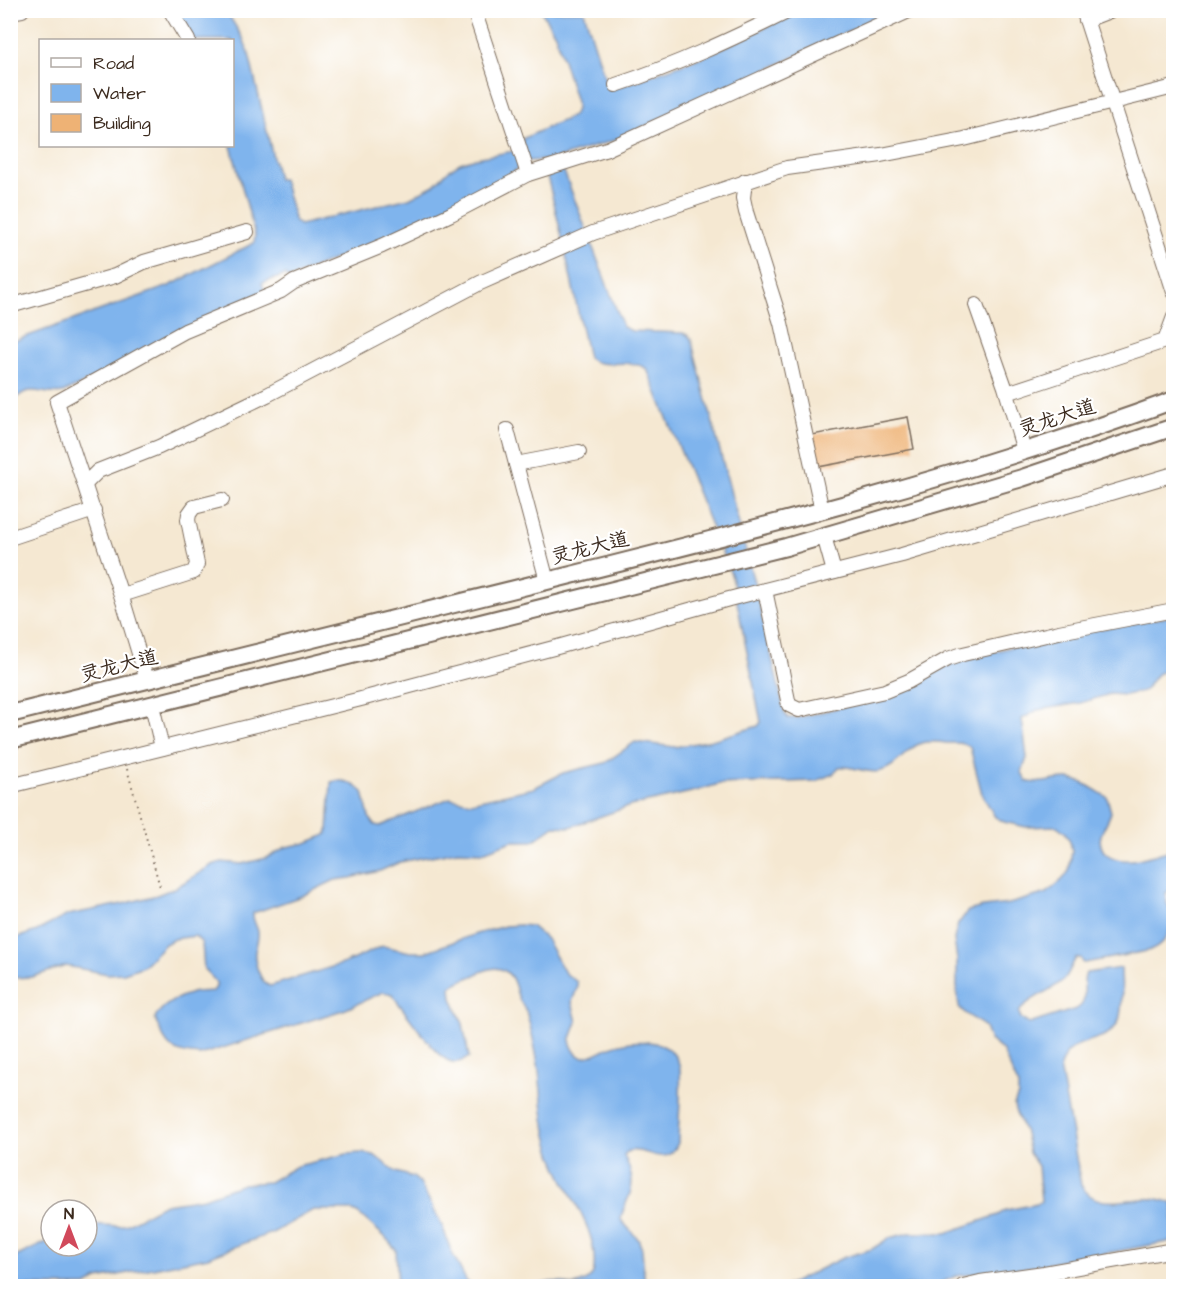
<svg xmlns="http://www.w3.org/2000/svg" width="1184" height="1297" viewBox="0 0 1184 1297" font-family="'Architects Daughter','LXGW WenKai TC',sans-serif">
<rect width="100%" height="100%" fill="#fff"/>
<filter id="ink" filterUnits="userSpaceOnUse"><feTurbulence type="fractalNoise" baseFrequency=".0167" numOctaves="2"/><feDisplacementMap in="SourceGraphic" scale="12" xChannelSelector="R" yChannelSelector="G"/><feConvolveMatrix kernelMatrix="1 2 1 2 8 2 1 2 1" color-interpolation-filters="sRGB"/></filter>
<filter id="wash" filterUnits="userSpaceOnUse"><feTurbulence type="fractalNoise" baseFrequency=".008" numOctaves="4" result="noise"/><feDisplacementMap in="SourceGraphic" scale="24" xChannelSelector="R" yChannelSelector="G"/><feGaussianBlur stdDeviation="1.35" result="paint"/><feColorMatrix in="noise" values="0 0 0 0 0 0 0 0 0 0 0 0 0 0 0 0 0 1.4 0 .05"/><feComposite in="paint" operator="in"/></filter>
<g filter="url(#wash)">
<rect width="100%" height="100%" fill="#f5e8d2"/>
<g fill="#7fb4ed" stroke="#5d6f86" stroke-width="1.5">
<path d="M173,11H226L243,38L249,54L278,179H283L295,222L300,225L409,198L434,185L448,171L460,163L476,158L525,149L522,139L573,116L576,109V102L555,34L541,11H584L607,85L612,89L705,56L800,11H899L841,35L618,139L552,160L528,161L521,165L504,180L426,220L288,279L286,275L262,283L266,295L63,393C39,397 30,380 11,404V342L169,286L254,243L255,235L231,146H232V40H194Z"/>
<path d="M563,169L623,327L632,331L683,333L688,335L691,339L755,586L785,714L788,718H798L880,697L946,664L1046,638L1173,616V667L1157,674L1145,690L1140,692L1125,695L1110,694L1080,703L1037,710L1022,719L1027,758L1022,772L1026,781C1040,786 1054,778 1068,779C1082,780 1095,790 1107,797L1111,812C1107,827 1093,837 1105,853C1127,869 1150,854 1173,850V887L1166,893C1164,903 1171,908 1172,917C1172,931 1164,945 1152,950L1085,963H1083L1081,958H1076C1071,965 1070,973 1064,979C1053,991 1025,999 1019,1013L1021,1018L1029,1024L1076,1009C1091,1002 1080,985 1086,973L1121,968C1121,984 1124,1004 1119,1020C1109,1048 1069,1032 1060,1067L1081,1185C1100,1219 1144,1187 1173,1204V1241L1023,1268L956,1276L934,1286H786L842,1258L872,1249L889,1238L909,1233H946L998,1215L1006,1210L1037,1204L1041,1201L1038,1166L1029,1153L1025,1133L1015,1110L1014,1105L1018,1095V1085L1002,1050L990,1040L984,1026L966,1014L959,1007L957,991V960L954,939L958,924L968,911L983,907L1009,904L1047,893L1063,879L1069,871L1072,851L1070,841L1065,832L1057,826L1026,827L1004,822L995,817L982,794L970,747C962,742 955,743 947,743C939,742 927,740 919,744C905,750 898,766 881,771C867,775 853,765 839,767L833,774L816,781L719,784L696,791L630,806L570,827L554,826L533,841H512L483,852L457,851L400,862L380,871L350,878L335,880L302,896L253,913C252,921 257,925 258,932C259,939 256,945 255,952C254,962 260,983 270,986L345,963L383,946L410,952H425L476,934L505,926L520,925L531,926L546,939L565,973L577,982V988L572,1002L577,1022L570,1041C572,1048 577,1058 584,1057C592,1057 602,1050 610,1047C632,1039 669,1036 679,1064C683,1074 678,1128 678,1143C666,1170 648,1147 628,1151L624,1155C629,1167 635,1180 630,1193C627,1203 622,1209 621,1220L638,1239L642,1249L645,1286H536C549,1281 559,1280 571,1286C581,1283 593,1281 594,1268C598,1224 562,1190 551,1150C542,1122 542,1093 538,1064C535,1047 531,1028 526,1011C524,1007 521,1003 519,999C515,989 515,977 505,971C496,965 484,970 475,975C467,979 457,981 451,987L452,998L463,1024L469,1057C463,1062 454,1064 447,1060C434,1053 402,1008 392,994L383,992L346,1009L200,1055C168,1053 167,1045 155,1019C159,1007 178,997 189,994C197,991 205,992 213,991L216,987V982L204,969L202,943L195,936L174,939L165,944L143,966L124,973L108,974L66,966L32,977L11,978L10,940L37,931L68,915L127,903L157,895L177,887L212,865L222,862L242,864L266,858L286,847L306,843L326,835L328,831L331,782C344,778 354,783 363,792L369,817L375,825L380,826L450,798L471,802L534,788L563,773L605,763L635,742L675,747L712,740L758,726L761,722L732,577L647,369C626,356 605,371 588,358C574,296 563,234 546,173Z"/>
<path d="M361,1153L374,1155L396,1172L413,1177L420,1183L442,1225L451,1251L469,1286H398L396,1250L385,1237L359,1214L351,1210H313L274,1232L208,1257L98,1279L86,1286H11V1259L51,1240V1246H87V1224L119,1226L128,1224L165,1204L204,1198L243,1184L269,1182L297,1166L347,1154Z"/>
</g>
<g id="blocks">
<path fill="#eeb275" d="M908,417L914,449L818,467L812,435Z"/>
</g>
</g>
<g filter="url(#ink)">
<use href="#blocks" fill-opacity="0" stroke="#7c6c5d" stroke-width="1.5"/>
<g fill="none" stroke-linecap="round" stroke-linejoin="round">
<defs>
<g id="minor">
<path d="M170,10L188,40"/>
<path d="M474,10L528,174"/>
<path d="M1083,10L1174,292"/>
<path d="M10,12L22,10"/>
<path d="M1086,20L1112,10"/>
<path d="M616,85C677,65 734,38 791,10"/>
<path d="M745,181L743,198L746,212L781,323L822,511"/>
<path d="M976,305L1005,387L1024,451"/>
<path d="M10,306L115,276L144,262L247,232"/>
<path d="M1007,393L1165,341L1174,317"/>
<path d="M507,430L547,581"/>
<path d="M516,464L579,452"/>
<path d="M86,483L98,471L159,447L267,395L480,283L593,233L787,168L881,155L964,139L1174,87"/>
<path d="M824,536L834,572"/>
<path d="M10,538L94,510"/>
<path d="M765,590L789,705L799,710L885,691L909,681L948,659L963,654L1059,632L1174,610"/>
<path d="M122,595L194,572L197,564L188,520L189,514L194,507L222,500"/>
<path d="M147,680L124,604L57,402L185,331L281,291L294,282L382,246L451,214L528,174L607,149L911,10"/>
<path d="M152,705L162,748"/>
<path d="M10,786L361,699L561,646L729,599L902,555L1174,474"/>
<path d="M963,1286L980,1282L1044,1273L1174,1250"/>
</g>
<g id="major">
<path d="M10,714C191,669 371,624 551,580C761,528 971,475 1174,400"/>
<path d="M10,740L786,547L1022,478L1174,427"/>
</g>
</defs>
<use href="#minor" stroke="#7c6c5d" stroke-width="16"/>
<use href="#major" stroke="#7c6c5d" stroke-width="20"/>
<g stroke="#7c6c5d" stroke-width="2" stroke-dasharray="1.5 4.5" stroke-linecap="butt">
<path d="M127,769L160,887"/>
<path d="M10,922L13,934"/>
</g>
<use href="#minor" stroke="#fff" stroke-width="14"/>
<use href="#major" stroke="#fff" stroke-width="16"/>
</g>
</g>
<g text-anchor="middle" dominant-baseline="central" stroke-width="4.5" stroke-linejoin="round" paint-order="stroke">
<g font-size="20" fill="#3b2a1e" stroke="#fff">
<text transform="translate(1057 418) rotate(-18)">灵龙大道</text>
<text transform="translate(590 548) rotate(-14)">灵龙大道</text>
<text transform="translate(119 666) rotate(-14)">灵龙大道</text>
</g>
</g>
<rect width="1184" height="1297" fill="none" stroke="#fff" stroke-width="36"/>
<rect x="39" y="39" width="195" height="108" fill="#ffffff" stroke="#b1aaa5" stroke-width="1.5"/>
<rect x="51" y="58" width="30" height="9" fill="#ffffff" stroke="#b1aaa5" stroke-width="1.5"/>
<text x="93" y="69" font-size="18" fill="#3b2a1e">Road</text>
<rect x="51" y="84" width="30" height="18" fill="#7fb4ed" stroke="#b1aaa5" stroke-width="1.5"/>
<text x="93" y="99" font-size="18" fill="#3b2a1e">Water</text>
<rect x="51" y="114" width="30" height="18" fill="#eeb275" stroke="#b1aaa5" stroke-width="1.5"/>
<text x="93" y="129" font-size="18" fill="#3b2a1e">Building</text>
<g transform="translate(69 1228)"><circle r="28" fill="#ffffff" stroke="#b1aaa5" stroke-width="1.5"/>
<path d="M0-4.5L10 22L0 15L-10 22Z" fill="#d1495b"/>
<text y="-9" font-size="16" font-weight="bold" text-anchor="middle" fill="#3b2a1e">N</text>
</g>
</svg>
